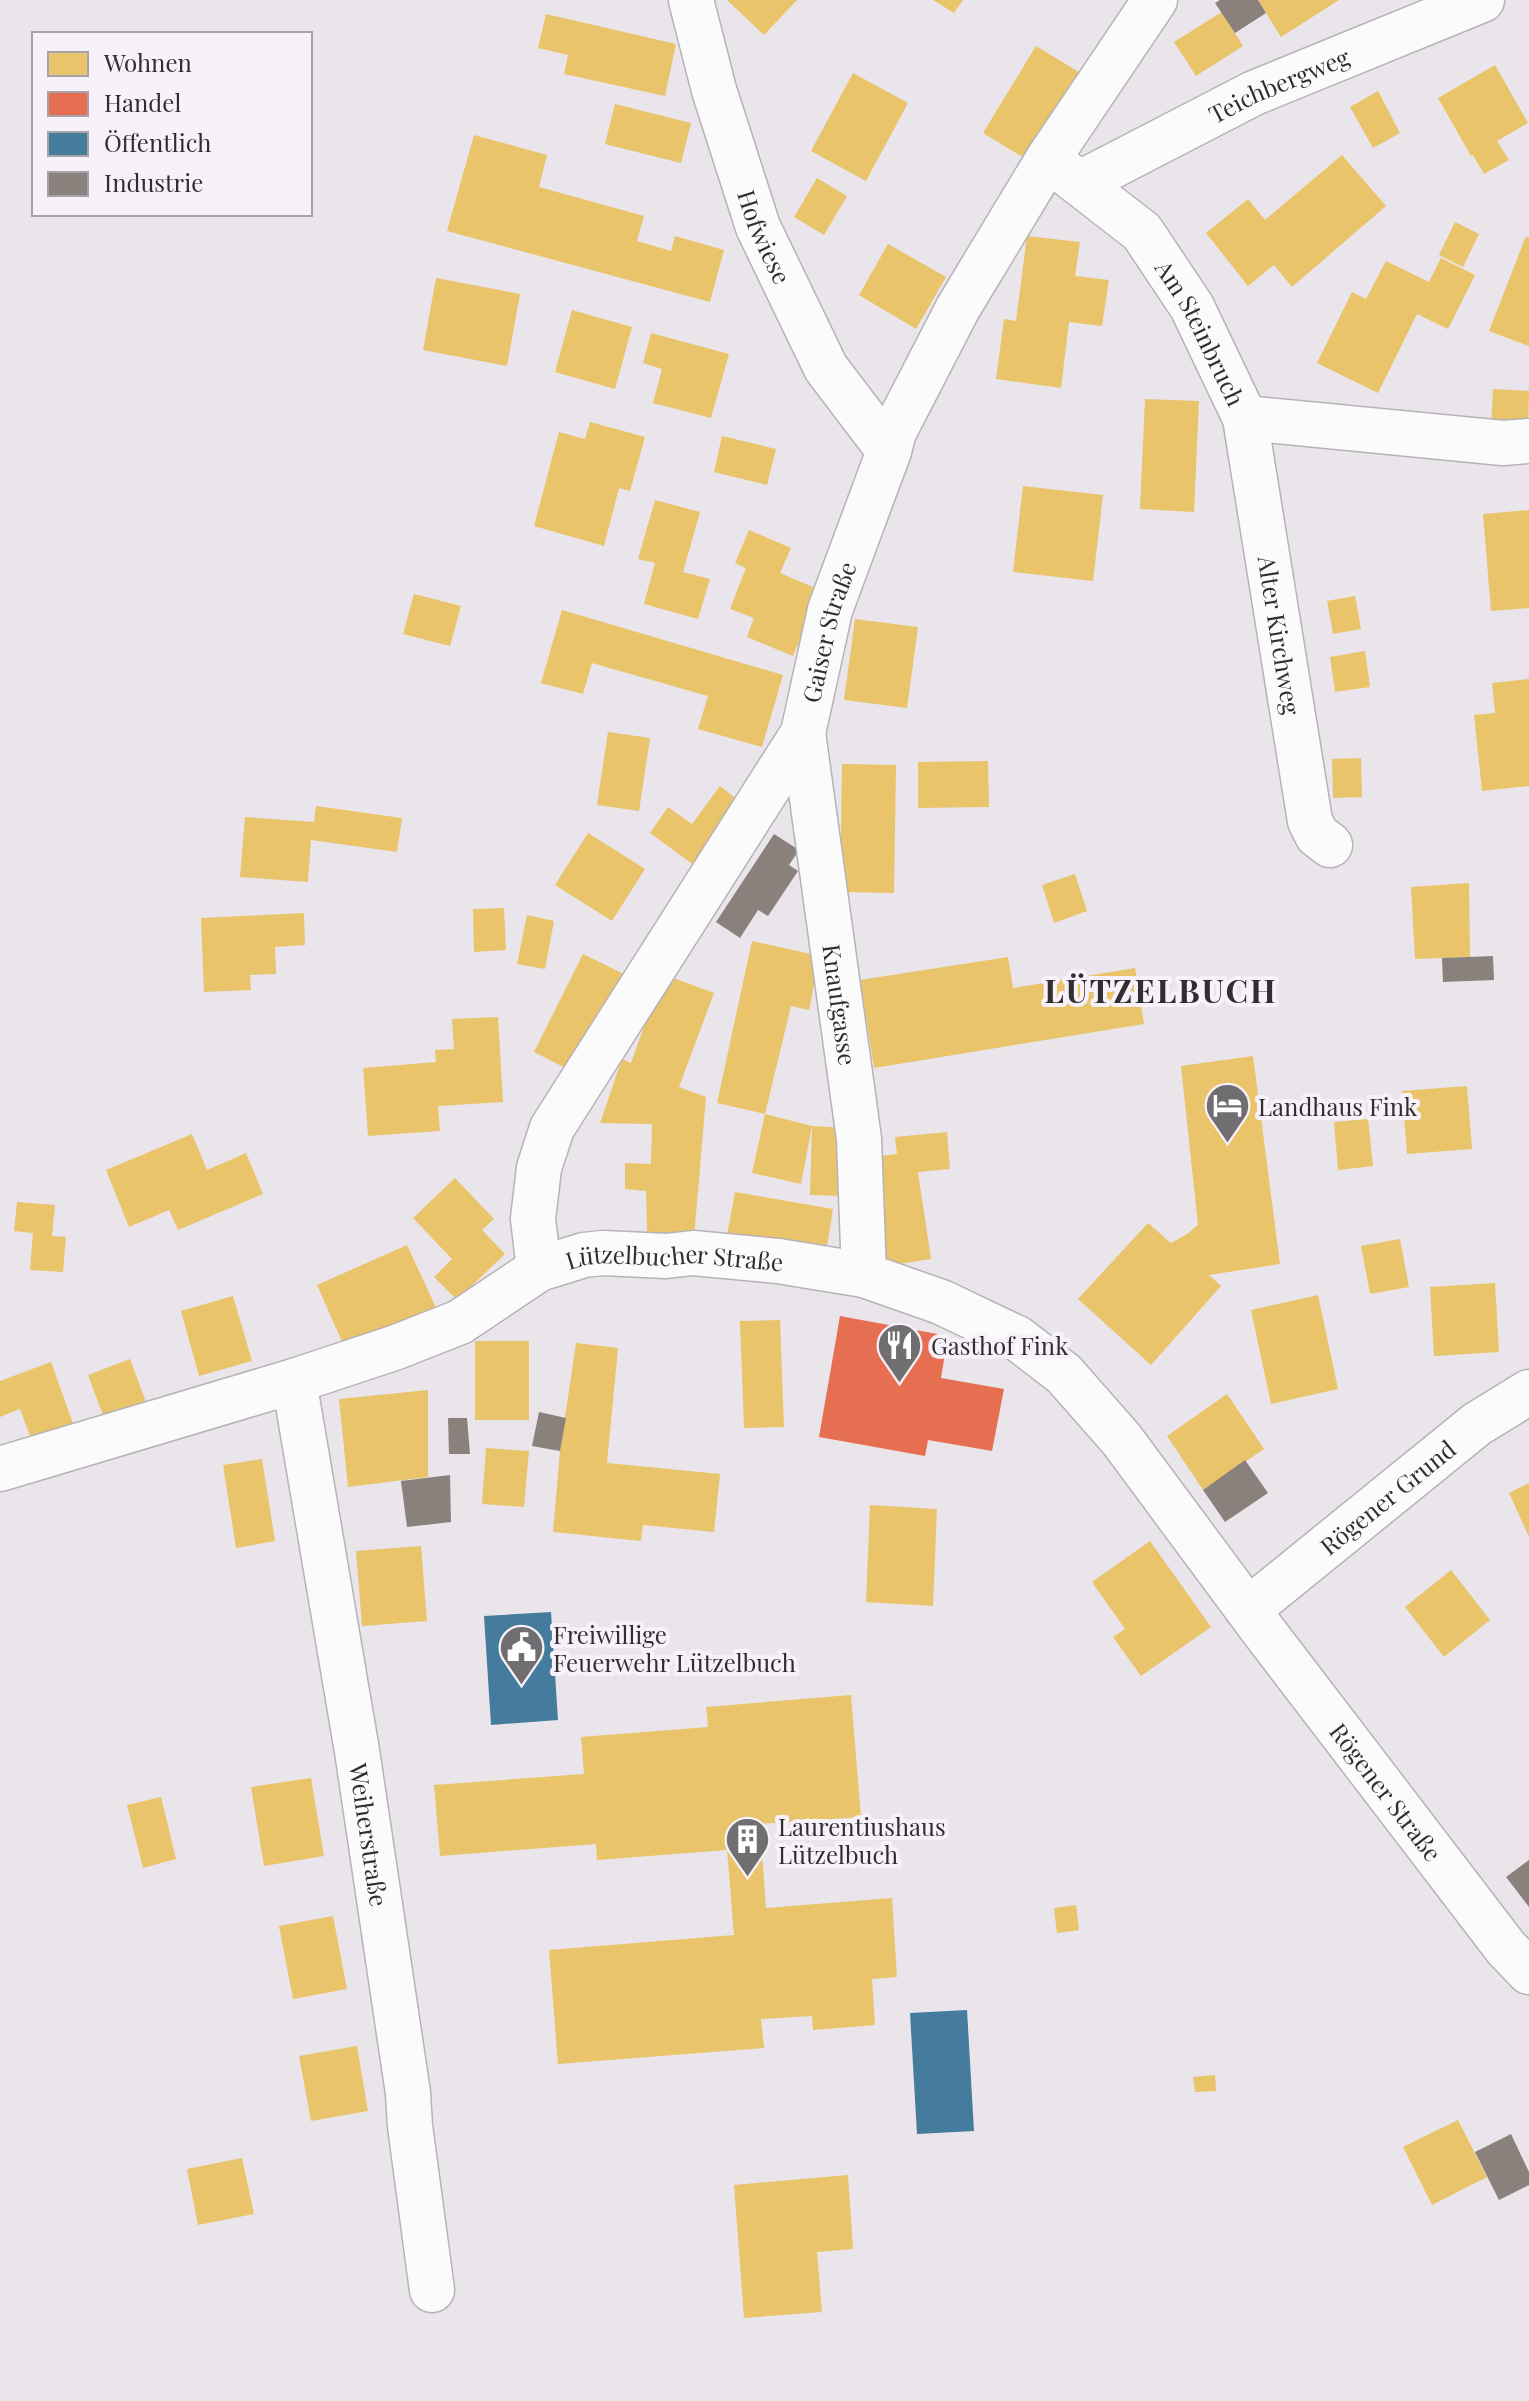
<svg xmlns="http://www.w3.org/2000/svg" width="1529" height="2401" viewBox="0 0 1529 2401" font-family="'Playfair Display',serif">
<rect width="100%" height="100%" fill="#e9e5ea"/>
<g fill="#e9c46a">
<path d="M727,0H797L764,35Z"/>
<path d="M933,0H963L954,13Z"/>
<path d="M1258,0H1339L1281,37Z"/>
<path d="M1222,12L1243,46L1196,76L1174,42Z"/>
<path d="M546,14L676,44L665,96L564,74L568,55L538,48Z"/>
<path d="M1036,46L1082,74L1029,161L983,133Z"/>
<path d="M1495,65L1528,123L1497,141L1509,160L1484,174L1473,155L1471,156L1438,98Z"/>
<path d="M853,73L908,103L866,181L811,151Z"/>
<path d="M1378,91L1400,133L1373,148L1350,107Z"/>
<path d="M615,104L691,123L681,163L605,144Z"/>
<path d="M474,135L547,155L539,187L644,216L637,241L671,251L675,236L724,250L710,302L447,231Z"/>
<path d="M1342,155L1386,206L1292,287L1274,265L1248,286L1206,233L1248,199L1265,220Z"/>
<path d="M817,178L847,196L824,235L794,217Z"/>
<path d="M1455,222L1479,234L1463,267L1439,255Z"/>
<path d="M1027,236L1080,242L1075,276L1109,280L1102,326L1069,322L1061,388L996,379L1004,319L1016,321Z"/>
<path d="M1526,236L1529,238V346L1489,331Z"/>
<path d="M888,244L946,277L916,329L859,295Z"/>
<path d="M1441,258L1475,275L1448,329L1417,314L1378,393L1317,363L1352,292L1366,299L1386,261L1429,282Z"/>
<path d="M436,278L520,294L507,366L423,350Z"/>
<path d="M572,310L632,327L615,389L555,372Z"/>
<path d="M651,333L729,354L711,418L653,403L662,369L643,363Z"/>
<path d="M1493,389L1529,391L1528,428L1491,427Z"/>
<path d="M1145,399L1199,401L1194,512L1140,509Z"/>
<path d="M590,422L645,437L630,491L619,488L604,546L534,526L559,432L585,439Z"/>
<path d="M722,436L776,449L767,485L714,472Z"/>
<path d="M1023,486L1103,495L1093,581L1013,572Z"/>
<path d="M655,500L700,512L683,572L710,579L698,619L644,604L655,563L638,559Z"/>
<path d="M1529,510V608L1491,611L1483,514Z"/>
<path d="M749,530L791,548L780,573L820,590L793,656L747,637L754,618L730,609L746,568L735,563Z"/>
<path d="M414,594L461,606L450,646L403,634Z"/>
<path d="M1355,596L1361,629L1333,634L1327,601Z"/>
<path d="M562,610L783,675L762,747L698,729L708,696L592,663L583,694L541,683Z"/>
<path d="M855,619L918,627L907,708L844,700Z"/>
<path d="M1365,651L1370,687L1335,692L1330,657Z"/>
<path d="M1529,679V786L1482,791L1474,715L1495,713L1492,683Z"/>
<path d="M608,732L650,738L639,811L597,805Z"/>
<path d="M1361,758L1362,797L1333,798L1332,759Z"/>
<path d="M988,761L989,807L918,808V762Z"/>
<path d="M842,764L896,765L894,893L840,892Z"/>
<path d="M720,786L748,808L702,871L650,833L668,807L692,824Z"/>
<path d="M316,806L402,818L397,852L311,840L308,882L240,877L245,817L314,822Z"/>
<path d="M588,833L645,869L612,921L555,885Z"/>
<path d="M1075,874L1087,911L1054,923L1042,885Z"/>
<path d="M1469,883L1470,957L1415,959L1411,887Z"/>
<path d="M504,908L506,950L474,952L473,909Z"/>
<path d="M304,913L305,945L275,947L276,974L250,975L251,990L204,992L201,918Z"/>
<path d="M527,915L554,921L545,969L517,964Z"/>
<path d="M752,941L820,956L809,1010L791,1006L765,1114L717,1103Z"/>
<path d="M583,954L628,976L577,1074L534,1052Z"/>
<path d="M1008,957L1013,988L1135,968L1144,1024L874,1068L860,980Z"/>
<path d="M663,974L714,993L679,1087L706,1097L694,1238L647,1233L646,1191L625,1189V1163L651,1164L652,1124L600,1123L622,1059L631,1063Z"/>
<path d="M498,1017L503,1102L438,1106L440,1131L368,1136L363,1068L436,1062L435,1050L454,1049L452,1019Z"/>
<path d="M1253,1056L1280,1264L1209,1275L1221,1286L1151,1365L1078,1299L1148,1223L1171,1243L1187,1234L1198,1225L1181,1066Z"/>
<path d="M1467,1086L1472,1149L1407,1154L1402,1091Z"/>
<path d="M765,1114L812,1126L801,1184L752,1173Z"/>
<path d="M1368,1119L1373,1166L1338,1170L1334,1122Z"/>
<path d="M812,1126L848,1128L846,1196L810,1195Z"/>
<path d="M947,1132L950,1169L918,1172L931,1259L885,1266L872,1157L897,1154L895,1137Z"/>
<path d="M192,1134L207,1170L246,1153L263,1194L178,1230L169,1210L129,1227L106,1170Z"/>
<path d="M455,1178L494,1219L482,1230L505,1254L457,1300L434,1277L452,1259L413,1218Z"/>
<path d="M735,1192L833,1209L825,1259L726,1241Z"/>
<path d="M17,1202L55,1205L52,1236L66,1237L63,1272L30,1270L33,1233L14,1231Z"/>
<path d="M1400,1239L1409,1287L1370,1294L1361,1246Z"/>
<path d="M407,1245L438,1312L347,1353L317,1285Z"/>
<path d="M1495,1283L1499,1352L1434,1356L1430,1287Z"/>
<path d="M1318,1295L1338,1389L1271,1404L1251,1310Z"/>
<path d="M233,1296L252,1361L199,1376L181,1311Z"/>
<path d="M780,1320L784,1427L744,1428L740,1321Z"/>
<rect x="475" y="1341" width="54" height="79"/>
<path d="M576,1343L618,1348L607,1463L720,1474L714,1532L643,1525L641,1541L553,1532L560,1451Z"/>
<path d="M130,1359L149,1410L107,1426L88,1375Z"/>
<path d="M51,1362L75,1429L33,1444L20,1409L0,1417V1381Z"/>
<path d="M428,1390V1477L348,1487L339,1399Z"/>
<path d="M1227,1394L1264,1449L1203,1490L1167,1436Z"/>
<path d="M486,1448L529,1451L524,1507L482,1504Z"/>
<path d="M262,1459L275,1541L236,1548L223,1465Z"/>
<path d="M1529,1483V1537L1509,1493Z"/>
<path d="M870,1505L937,1509L933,1606L866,1602Z"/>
<path d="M1150,1541L1211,1627L1141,1676L1113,1637L1125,1629L1092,1582Z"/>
<path d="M421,1546L427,1621L362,1626L356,1551Z"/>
<path d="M1451,1570L1490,1620L1444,1657L1405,1607Z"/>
<path d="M851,1695L861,1817L760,1824L766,1908L892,1898L897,1977L872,1979L875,2025L813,2030L812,2016L761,2019L764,2048L558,2064L549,1950L734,1935L727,1850L597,1860L596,1844L440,1856L434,1785L584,1774L581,1737L708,1727L706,1707Z"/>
<path d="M311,1778L324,1856L264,1866L251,1787Z"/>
<path d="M161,1797L176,1859L143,1868L127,1805Z"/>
<path d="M1076,1905L1079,1930L1057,1933L1054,1908Z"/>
<path d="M333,1916L347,1989L293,1999L279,1926Z"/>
<path d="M357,2046L368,2111L311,2121L299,2056Z"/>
<path d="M1215,2075L1216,2091L1195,2092L1193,2077Z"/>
<path d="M1458,2120L1487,2177L1432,2205L1403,2147Z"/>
<path d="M242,2158L254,2214L198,2225L187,2169Z"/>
<path d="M848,2175L853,2249L817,2252L822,2312L744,2318L734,2185Z"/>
</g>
<path fill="#e76f51" d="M840,1316L948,1336L941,1378L1004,1389L992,1451L928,1440L925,1456L819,1437Z"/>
<g fill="#457b9d">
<path d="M551,1612L558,1720L491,1725L484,1616Z"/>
<path d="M967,2010L974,2131L917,2134L910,2013Z"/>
</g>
<g fill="#8a817c">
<path d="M1220,0H1258L1266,13L1235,33L1215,3Z"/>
<path d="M774,834L799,850L789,865L798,871L768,916L758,910L740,938L716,922Z"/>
<path d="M1493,956L1494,980L1443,982L1442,958Z"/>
<path d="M539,1412L566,1418L560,1451L532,1446Z"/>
<path d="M448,1418H467L470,1454H449Z"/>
<path d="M1245,1460L1268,1493L1225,1522L1203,1490Z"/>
<path d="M450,1475L451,1522L407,1527L401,1481Z"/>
<path d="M1529,1860V1907L1506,1877Z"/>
<path d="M1511,2134L1529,2172V2185L1499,2200L1475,2152Z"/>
</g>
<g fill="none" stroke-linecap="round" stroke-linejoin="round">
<defs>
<g id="minor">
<path id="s1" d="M691,0L714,90L758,227L826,368L889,451"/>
<path id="s2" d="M1048,159L1142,232L1192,307L1245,418L1503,443L1529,441"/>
<path id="s3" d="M1080,183L1254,93L1482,0"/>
<path id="s4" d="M1245,418L1310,821L1317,835L1330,845"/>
<path id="s5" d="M803,733L859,1139L864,1275"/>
<path id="s6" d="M539,1269L533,1219L539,1168L552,1128L803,733L830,610L889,451L894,432L958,308L1048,159L1155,0"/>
<path id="s7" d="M294,1381L357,1751L408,2093L410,2126L432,2290"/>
<path id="s8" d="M0,1469L294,1381L394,1348L460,1322L539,1269L584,1255L603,1253L666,1256L693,1253L778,1261L864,1275L941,1302L1017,1338L1064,1374L1122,1440L1262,1629L1506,1948L1529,1972"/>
<path id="s9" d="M1249,1609L1477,1424L1529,1392"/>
</g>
</defs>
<use href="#minor" stroke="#b6b3b7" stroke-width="47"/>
<use href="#minor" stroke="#fcfbfc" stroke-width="44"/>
</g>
<defs>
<symbol id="hotel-pin" viewBox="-11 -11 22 30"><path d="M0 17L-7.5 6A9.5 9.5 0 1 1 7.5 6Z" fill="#716e72" stroke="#f7f1f9"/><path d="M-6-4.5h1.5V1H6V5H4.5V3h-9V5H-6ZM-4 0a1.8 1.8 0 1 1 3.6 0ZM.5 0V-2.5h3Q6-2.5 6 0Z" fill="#fff"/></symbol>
<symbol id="restaurant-pin" viewBox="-11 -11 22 30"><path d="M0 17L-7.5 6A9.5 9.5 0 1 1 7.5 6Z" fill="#716e72" stroke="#f7f1f9"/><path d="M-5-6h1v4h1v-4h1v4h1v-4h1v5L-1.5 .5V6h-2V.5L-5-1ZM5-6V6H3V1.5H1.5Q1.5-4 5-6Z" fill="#fff"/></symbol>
<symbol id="civic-pin" viewBox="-11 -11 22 30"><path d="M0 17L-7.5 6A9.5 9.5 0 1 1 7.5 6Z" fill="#716e72" stroke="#f7f1f9"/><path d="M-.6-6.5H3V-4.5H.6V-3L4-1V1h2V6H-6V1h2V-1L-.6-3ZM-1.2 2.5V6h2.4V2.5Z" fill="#fff"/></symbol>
<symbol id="building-pin" viewBox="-11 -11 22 30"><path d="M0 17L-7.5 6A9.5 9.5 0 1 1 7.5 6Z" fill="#716e72" stroke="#f7f1f9"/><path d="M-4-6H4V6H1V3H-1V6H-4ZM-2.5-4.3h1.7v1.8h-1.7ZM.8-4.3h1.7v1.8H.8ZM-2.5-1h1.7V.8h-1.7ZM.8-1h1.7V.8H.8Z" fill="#fff"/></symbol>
</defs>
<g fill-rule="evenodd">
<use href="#hotel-pin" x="1202" y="1080" width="51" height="69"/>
<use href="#restaurant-pin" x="874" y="1320" width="51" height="69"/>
<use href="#civic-pin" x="496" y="1622" width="51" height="69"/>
<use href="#building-pin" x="722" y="1814" width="51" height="69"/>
</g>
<g text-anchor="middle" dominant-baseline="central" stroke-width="8" stroke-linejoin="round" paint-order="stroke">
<g font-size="24" fill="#302e31" stroke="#f7f1f9">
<text stroke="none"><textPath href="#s3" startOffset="222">Teichbergweg</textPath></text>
<text stroke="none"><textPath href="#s1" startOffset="248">Hofwiese</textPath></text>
<text stroke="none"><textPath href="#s2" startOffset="236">Am Steinbruch</textPath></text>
<text stroke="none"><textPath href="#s6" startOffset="716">Gaiser Straße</textPath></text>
<text stroke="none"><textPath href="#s4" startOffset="220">Alter Kirchweg</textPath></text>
<text stroke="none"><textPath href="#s5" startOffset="274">Knaufgasse</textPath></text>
<text stroke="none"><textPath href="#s8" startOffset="716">Lützelbucher Straße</textPath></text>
<text stroke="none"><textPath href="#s9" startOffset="178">Rögener Grund</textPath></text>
<text stroke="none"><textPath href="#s8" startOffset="1660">Rögener Straße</textPath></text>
<text stroke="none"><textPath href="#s7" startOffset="460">Weiherstraße</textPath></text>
</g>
<g font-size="24" fill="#302e31" stroke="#f7f1f9" text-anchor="start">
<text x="1258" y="1106">Landhaus Fink</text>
<text x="931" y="1345">Gasthof Fink</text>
<text x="553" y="1634">Freiwillige<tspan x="553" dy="28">Feuerwehr Lützelbuch</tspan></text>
<text x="778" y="1826">Laurentiushaus<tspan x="778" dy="28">Lützelbuch</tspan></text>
</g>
<g font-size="32" font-weight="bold" letter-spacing="2" fill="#302e31" stroke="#f7f1f9">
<text x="1161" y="989">LÜTZELBUCH</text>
</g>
</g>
<rect x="32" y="32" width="280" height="184" fill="#f7f1f9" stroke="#a7a3a9" stroke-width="2"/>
<rect x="48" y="52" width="40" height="24" fill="#e9c46a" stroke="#a7a3a9" stroke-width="2"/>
<text x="104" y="72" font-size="24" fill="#302e31">Wohnen</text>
<rect x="48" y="92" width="40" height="24" fill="#e76f51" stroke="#a7a3a9" stroke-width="2"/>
<text x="104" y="112" font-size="24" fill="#302e31">Handel</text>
<rect x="48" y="132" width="40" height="24" fill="#457b9d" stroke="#a7a3a9" stroke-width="2"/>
<text x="104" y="152" font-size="24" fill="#302e31">Öffentlich</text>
<rect x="48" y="172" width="40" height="24" fill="#8a817c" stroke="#a7a3a9" stroke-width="2"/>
<text x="104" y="192" font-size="24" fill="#302e31">Industrie</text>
</svg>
